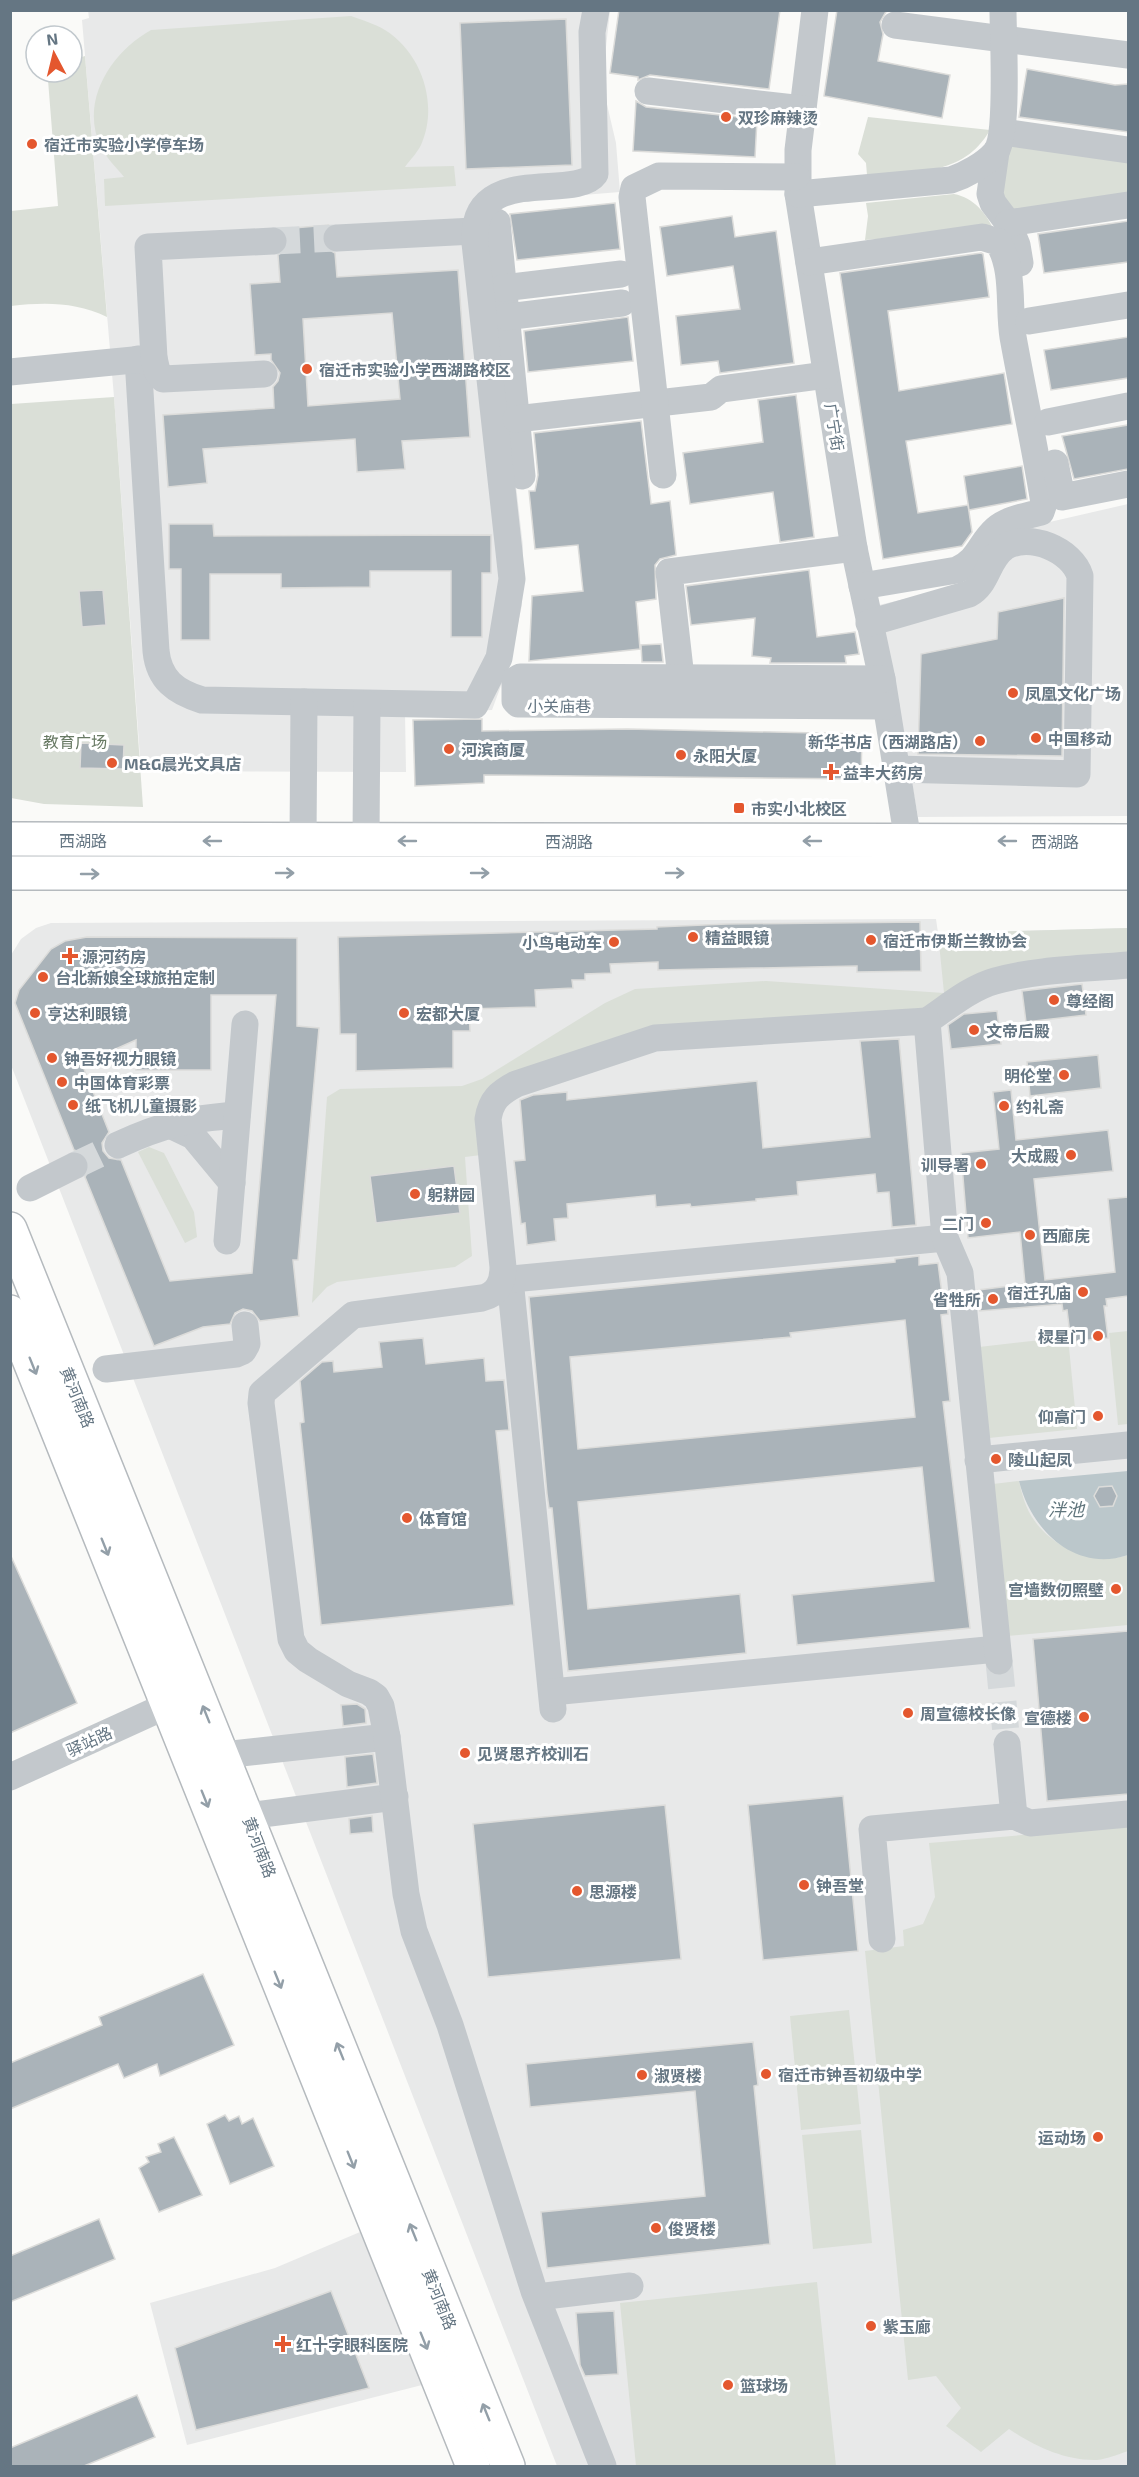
<svg xmlns="http://www.w3.org/2000/svg" width="1139" height="2477" viewBox="0 0 1139 2477" font-family="'Exo 2','Noto Sans SC',sans-serif">
<rect width="100%" height="100%" fill="#fafaf8"/>
<g fill="#e8e9e9">
<path d="M88,10L610,11L602,83L616,143L620,192L509,201L497,206L516,485L523,546L522,605L509,664L492,710L405,713L406,772L141,771L114,397L82,20L89,18Z"/>
<path d="M1128,504V816L918,817L879,605L972,583L1002,533Z"/>
<path d="M936,919L938,933L1128,928V2466H557L11,1065V955L21,939L36,928L51,923Z"/>
<path d="M360,2232L422,2385L187,2445L150,2303L275,2268Z"/>
</g>
<g fill="#dadfd7">
<path d="M351,16C362,20 375,24 385,30C422,53 439,105 421,145C417,153 410,160 405,167L454,166L456,186L105,206L104,179L124,177C117,168 107,159 101,147C79,102 111,52 151,30Z"/>
<path d="M85,56L107,317C76,302 45,302 11,306V211L58,206L48,80L57,72H72V60Z"/>
<path d="M868,117L990,130C963,177 915,171 867,175L866,163L858,154Z"/>
<path d="M1012,142L1128,155V199L1007,216L996,176Z"/>
<path d="M954,194C974,198 985,212 994,230L865,240L868,216L866,203Z"/>
<path d="M114,397L143,807L44,804L11,798V404Z"/>
<path d="M1128,928V958L923,1008L780,1021L503,1082L481,1155L465,1157L472,1256L455,1267L337,1282L327,1287L312,1303L327,1097L340,1089L462,1086L482,1079L605,1003L635,989L766,981L944,993L938,933Z"/>
<path d="M149,1147L164,1153L194,1212L197,1237L185,1243L138,1152Z"/>
<path d="M1128,1331V1424L1118,1425L1109,1333Z"/>
<path d="M1068,1337L1077,1429L989,1438L979,1347Z"/>
<path d="M1019,1481C1022,1495 1026,1509 1034,1520C1053,1548 1095,1566 1128,1555V1625L1008,1636L993,1484Z"/>
<path d="M1128,1826V2451C1119,2454 1107,2459 1097,2460C1065,2461 1034,2446 1009,2429L981,2452L946,2426L961,2408L936,2376L908,2380L865,1951L904,1946L903,1930L923,1924L935,1897L929,1843Z"/>
<path d="M849,2010L861,2124L801,2130L790,2016Z"/>
<path d="M861,2130L872,2243L813,2249L802,2135Z"/>
<path d="M817,2282L836,2466H636L620,2303Z"/>
</g>
<path fill="#bbc7cb" fill-rule="evenodd" d="M1128,1471V1555C1075,1573 1031,1530 1019,1481ZM1112,1486L1117,1496L1113,1506L1100,1507L1094,1496L1099,1487Z"/>
<g fill="#aab3b9" stroke="#dcdcda" stroke-width="1.5" fill-rule="evenodd">
<path d="M619,10H780L769,89L650,75L638,80V77L610,73Z"/>
<path d="M837,10H887L880,22L883,34L878,61L950,75L942,118L824,96Z"/>
<path d="M566,19L572,165L466,169L460,23Z"/>
<path d="M1027,69L1115,85L1128,84V132L1019,117Z"/>
<path d="M636,101L646,107L757,119L755,157L633,151Z"/>
<path d="M615,203L620,249L517,260L510,214Z"/>
<path d="M732,216L735,237L776,231L794,363L720,373L718,361L681,365L676,316L740,309L733,266L667,276L660,227Z"/>
<path d="M1128,221V262L1044,273L1038,234Z"/>
<path d="M328,225L321,239L324,247L335,253L337,277L458,270L470,437L402,441L405,469L357,472L355,439L203,449L207,483L168,487L163,415L274,408L273,387L278,381L280,373L271,360V354L255,355L250,284L280,282L278,255L287,249L289,241L282,229ZM392,313L400,399L308,406L303,319Z"/>
<path d="M981,253L983,254L989,297L888,311L899,391L1004,373L1012,424L906,441L918,513L968,505L972,532L962,546L883,559L840,273Z"/>
<path d="M628,317L633,361L528,372L524,331Z"/>
<path d="M1128,337V378L1051,390L1044,350Z"/>
<path d="M796,395L814,537L780,542L773,492L690,504L683,453L763,442L758,400Z"/>
<path d="M641,421L651,504L670,501L676,555L660,559L655,565L656,599L636,602L640,649L529,661L532,596L583,591L578,545L535,549L529,491H535L538,475L534,433Z"/>
<path d="M1128,425V469L1074,479L1062,436Z"/>
<path d="M1022,466L1027,499L969,510L964,476Z"/>
<path d="M169,524H213L214,536L491,535V573H482V637H451V571H370V587L281,588V574H210V640H181V569H169Z"/>
<path d="M809,570L817,637L855,632L859,654L845,656L846,663H770L771,658L752,656L755,618L691,625L686,586Z"/>
<path d="M103,590L106,625L82,627L79,591Z"/>
<path d="M1064,598L1062,756L918,754L921,654L997,639L998,612Z"/>
<path d="M661,644L663,662H642L641,645Z"/>
<path d="M482,719V731L627,729L862,734L861,779L484,775V783L415,786L413,720Z"/>
<path d="M81,743L124,745L123,769L80,768Z"/>
<path d="M920,922L921,971L857,972V966L658,970V962L610,964L611,973L585,974V980H572L573,988L535,990L536,1007L469,1009L470,1031H453V1068L356,1071V1034H340L338,937L657,929V927L727,924Z"/>
<path d="M87,937L297,938V1026L319,1028L298,1260H293L299,1316L260,1321L252,1311L243,1309L235,1313L230,1324L203,1327L154,1346L85,1177L90,1168L88,1160L82,1153L74,1150L15,1003L19,990L51,949L65,941ZM211,995H276L252,1273L170,1281L121,1160L109,1158L103,1151L102,1143L109,1132L82,1064L136,1040V1070H211Z"/>
<path d="M1082,984L1086,1015L1026,1022L1022,991Z"/>
<path d="M997,1011L1001,1044L951,1049L948,1025L964,1014Z"/>
<path d="M899,1039L916,1225L892,1227L889,1192L877,1193L875,1174L797,1182L798,1195L756,1199V1201L691,1207L690,1204L656,1207L655,1195L567,1204L568,1218L554,1219L556,1241L527,1245L525,1223L521,1224L514,1161L525,1160L520,1100L533,1095L567,1092V1100L757,1081L763,1148L870,1137L860,1041Z"/>
<path d="M1098,1055L1101,1088L1030,1096L1027,1062Z"/>
<path d="M1011,1090L1016,1140L1108,1130L1113,1171L1034,1179L1045,1280L1115,1272L1108,1199L1128,1197V1296L1106,1299L1107,1306H1104L1108,1338L1071,1342L1067,1310L1063,1311L1062,1304L980,1311L978,1290L1025,1284L1020,1232L968,1238L961,1153L999,1149L993,1092Z"/>
<path d="M454,1166L460,1213L376,1223L370,1176Z"/>
<path d="M919,1256V1265L938,1263L942,1294L946,1293L948,1314L941,1315L950,1401L943,1402L970,1628L797,1645L792,1595L934,1581L922,1467L578,1502L588,1609L740,1594L746,1653L568,1671L552,1508H549L547,1494L529,1297L895,1262V1259ZM905,1320L915,1417L578,1449L570,1357L791,1337L790,1333Z"/>
<path d="M423,1338L426,1364L484,1358L486,1381L504,1380L509,1430L496,1431L514,1605L321,1625L300,1423L304,1422L300,1381L322,1362L333,1361L334,1372L382,1367L379,1342Z"/>
<path d="M1112,1486L1117,1496L1113,1506L1100,1507L1094,1496L1099,1487Z"/>
<path d="M10,1554L77,1703L10,1733Z"/>
<path d="M1128,1631V1794L1047,1801L1033,1639Z"/>
<path d="M357,1704L365,1709L366,1723L343,1726L341,1705Z"/>
<path d="M373,1754L377,1783L347,1787L345,1757Z"/>
<path d="M843,1796L858,1951L763,1960L748,1805Z"/>
<path d="M665,1805L681,1959L488,1977L473,1824Z"/>
<path d="M372,1816L373,1832L350,1834L349,1819Z"/>
<path d="M203,1974L234,2045L160,2076L157,2064L124,2078L118,2064L10,2109V2063L102,2025L99,2017Z"/>
<path d="M753,2042L758,2085L754,2086L770,2244L547,2268L541,2212L705,2196L695,2091L530,2107L526,2064Z"/>
<path d="M225,2115L229,2121L239,2116L242,2124L253,2118L274,2166L230,2184L207,2124Z"/>
<path d="M174,2137L202,2195L159,2212L139,2168L149,2162L146,2157L161,2152L158,2144Z"/>
<path d="M99,2219L115,2259L10,2302V2256Z"/>
<path d="M331,2291L369,2388L196,2430L175,2348Z"/>
<path d="M614,2311L618,2374L585,2376L580,2365L576,2313Z"/>
<path d="M137,2395L155,2437L84,2466H10V2448Z"/>
</g>
<g fill="none" stroke-linecap="round" stroke-linejoin="round">
<g stroke="#d5d9db" stroke-width="27" stroke-dasharray="27 14" stroke-linecap="butt">
<path d="M273,241L337,238"/>
<path d="M74,1166L118,1145"/>
<path d="M999,1661L1007,1744"/>
</g>
<defs>
<g id="major">
<path d="M10,839L1128,841"/>
<path d="M10,873H1128"/>
<path d="M10,1229L508,2466"/>
<path d="M10,1312L473,2466"/>
</g>
</defs>
<use href="#major" stroke="#b5babe" stroke-width="36"/>
<g stroke="#c3c8cc" stroke-width="27">
<path d="M815,10L798,150V194L854,548L882,679L908,841"/>
<path d="M895,25L1128,55"/>
<path d="M648,91L803,109"/>
<path d="M1003,132L1128,150"/>
<path d="M996,152L990,194L993,203L1008,223L1017,245L1020,263"/>
<path d="M798,194L951,180C966,175 984,165 995,153C1009,137 1003,37 1003,10"/>
<path d="M497,222L522,476"/>
<path d="M1008,223L1128,205"/>
<path d="M337,238L474,231"/>
<path d="M809,262L982,237L998,242C1015,270 1008,306 1013,337C1023,392 1035,448 1044,503L1041,512C1027,516 1007,519 996,529C979,544 980,559 957,570L862,586"/>
<path d="M503,288L621,274"/>
<path d="M506,317L622,303"/>
<path d="M1029,321L1128,305"/>
<path d="M138,359L156,651C159,680 176,692 202,700L475,705L499,658L512,579L475,243C470,161 575,202 595,174L592,32L596,10"/>
<path d="M10,372L154,358"/>
<path d="M264,374L163,379L157,371L154,358L148,247L273,241"/>
<path d="M516,419L711,397L721,389L826,375"/>
<path d="M1048,422L1128,406"/>
<path d="M1055,463L1062,497L1128,484"/>
<path d="M663,475L632,197L634,188L659,176L796,177"/>
<path d="M869,623L969,594C988,584 987,559 1005,547C1030,532 1072,550 1080,576L1077,774L897,769"/>
<path d="M681,678L669,572L854,548"/>
<path d="M882,679L520,677L515,680V701L518,704L886,706"/>
<path d="M366,840L367,704"/>
<path d="M303,841L304,702"/>
<path d="M927,1021C948,1007 970,988 995,981C1037,969 1085,969 1128,965"/>
<path d="M168,1124L193,1136L232,1183"/>
<path d="M118,1145C163,1124 188,1119 237,1115"/>
<path d="M30,1188L74,1166"/>
<path d="M227,1241L245,1024"/>
<path d="M510,1279L553,1709"/>
<path d="M502,1280L945,1238"/>
<path d="M106,1369L236,1354L243,1351L247,1344L245,1325"/>
<path d="M978,1460L1128,1445"/>
<path d="M552,1692L997,1649"/>
<path d="M1007,1744L1014,1816"/>
<path d="M223,1755L387,1737"/>
<path d="M10,1777L168,1705"/>
<path d="M248,1816L395,1797"/>
<path d="M882,1939L872,1829L1014,1816L1030,1823L1128,1814"/>
<path d="M537,2297L630,2286"/>
<path d="M603,2466L534,2291L450,2025L414,1931L406,1894L387,1737L381,1706L376,1697L369,1692L348,1684L308,1660L297,1651L291,1639L261,1403L262,1393L353,1315L482,1298C498,1294 503,1282 503,1267L488,1119C491,1100 499,1093 516,1084L655,1038L927,1021L945,1238L960,1273L999,1661"/>
</g>
<use href="#major" stroke="#fff" stroke-width="33"/>
</g>
<defs><path id="oneway-shaft" d="M-6 0H5M1.5-3L5.5 0L1.5 3" fill="none" stroke-width="1.6" stroke-linecap="round" stroke-linejoin="round" transform="scale(1.5)"/></defs>
<g stroke="#939fa8">
<use href="#oneway-shaft" transform="translate(212 841) rotate(-180)"/>
<use href="#oneway-shaft" transform="translate(407 841) rotate(-180)"/>
<use href="#oneway-shaft" transform="translate(812 841) rotate(-180)"/>
<use href="#oneway-shaft" transform="translate(1007 841) rotate(180)"/>
<use href="#oneway-shaft" transform="translate(285 873)"/>
<use href="#oneway-shaft" transform="translate(480 873)"/>
<use href="#oneway-shaft" transform="translate(675 873)"/>
<use href="#oneway-shaft" transform="translate(90 874)"/>
<use href="#oneway-shaft" transform="translate(33 1366) rotate(68)"/>
<use href="#oneway-shaft" transform="translate(105 1547) rotate(68)"/>
<use href="#oneway-shaft" transform="translate(206 1714) rotate(-112)"/>
<use href="#oneway-shaft" transform="translate(205 1799) rotate(68)"/>
<use href="#oneway-shaft" transform="translate(278 1980) rotate(68)"/>
<use href="#oneway-shaft" transform="translate(340 2051) rotate(-112)"/>
<use href="#oneway-shaft" transform="translate(351 2160) rotate(68)"/>
<use href="#oneway-shaft" transform="translate(413 2232) rotate(-112)"/>
<use href="#oneway-shaft" transform="translate(424 2341) rotate(68)"/>
<use href="#oneway-shaft" transform="translate(486 2412) rotate(-112)"/>
</g>
<g fill="#e4572e" stroke="#fff" stroke-width="2">
<circle cx="726" cy="117" r="6"/>
<circle cx="32" cy="144" r="6"/>
<circle cx="307" cy="369" r="6"/>
<circle cx="1013" cy="693" r="6"/>
<circle cx="1036" cy="738" r="6"/>
<circle cx="980" cy="741" r="6"/>
<circle cx="449" cy="749" r="6"/>
<circle cx="681" cy="755" r="6"/>
<circle cx="112" cy="763" r="6"/>
<path d="M828 763h6v6h6v6h-6v6h-6v-6h-6v-6h6z"/>
<rect x="733" y="802" width="12" height="12" rx="3"/>
<circle cx="693" cy="937" r="6"/>
<circle cx="871" cy="940" r="6"/>
<circle cx="614" cy="942" r="6"/>
<path d="M67 947h6v6h6v6h-6v6h-6v-6h-6v-6h6z"/>
<circle cx="43" cy="977" r="6"/>
<circle cx="1054" cy="1000" r="6"/>
<circle cx="35" cy="1013" r="6"/>
<circle cx="404" cy="1013" r="6"/>
<circle cx="974" cy="1030" r="6"/>
<circle cx="52" cy="1058" r="6"/>
<circle cx="1064" cy="1075" r="6"/>
<circle cx="62" cy="1082" r="6"/>
<circle cx="73" cy="1105" r="6"/>
<circle cx="1004" cy="1106" r="6"/>
<circle cx="1071" cy="1155" r="6"/>
<circle cx="981" cy="1164" r="6"/>
<circle cx="415" cy="1194" r="6"/>
<circle cx="986" cy="1223" r="6"/>
<circle cx="1030" cy="1235" r="6"/>
<circle cx="1083" cy="1292" r="6"/>
<circle cx="993" cy="1299" r="6"/>
<circle cx="1098" cy="1336" r="6"/>
<circle cx="1098" cy="1416" r="6"/>
<circle cx="996" cy="1459" r="6"/>
<circle cx="407" cy="1518" r="6"/>
<circle cx="1116" cy="1589" r="6"/>
<circle cx="908" cy="1713" r="6"/>
<circle cx="1084" cy="1717" r="6"/>
<circle cx="465" cy="1753" r="6"/>
<circle cx="804" cy="1885" r="6"/>
<circle cx="577" cy="1891" r="6"/>
<circle cx="766" cy="2074" r="6"/>
<circle cx="642" cy="2075" r="6"/>
<circle cx="1098" cy="2137" r="6"/>
<circle cx="656" cy="2228" r="6"/>
<circle cx="871" cy="2326" r="6"/>
<path d="M280 2335h6v6h6v6h-6v6h-6v-6h-6v-6h6z"/>
<circle cx="728" cy="2385" r="6"/>
</g>
<g text-anchor="middle" dominant-baseline="central" stroke-width="6" stroke-linejoin="round" paint-order="stroke">
<g font-size="16" font-weight="bold" fill="#657683" stroke="#fff" text-anchor="start">
<text x="738" y="117">双珍麻辣烫</text>
<text x="44" y="144">宿迁市实验小学停车场</text>
<text x="319" y="369">宿迁市实验小学西湖路校区</text>
<text x="1025" y="693">凤凰文化广场</text>
<text x="1048" y="738">中国移动</text>
<text x="968" y="741" text-anchor="end">新华书店（西湖路店）</text>
<text x="461" y="749">河滨商厦</text>
<text x="693" y="755">永阳大厦</text>
<text x="124" y="763">M&amp;G晨光文具店</text>
<text x="843" y="772">益丰大药房</text>
<text x="751" y="808">市实小北校区</text>
<text x="705" y="937">精益眼镜</text>
<text x="883" y="940">宿迁市伊斯兰教协会</text>
<text x="602" y="942" text-anchor="end">小鸟电动车</text>
<text x="82" y="956">源河药房</text>
<text x="55" y="977">台北新娘全球旅拍定制</text>
<text x="1066" y="1000">尊经阁</text>
<text x="47" y="1013">亨达利眼镜</text>
<text x="416" y="1013">宏都大厦</text>
<text x="986" y="1030">文帝后殿</text>
<text x="64" y="1058">钟吾好视力眼镜</text>
<text x="1052" y="1075" text-anchor="end">明伦堂</text>
<text x="74" y="1082">中国体育彩票</text>
<text x="85" y="1105">纸飞机儿童摄影</text>
<text x="1016" y="1106">约礼斋</text>
<text x="1059" y="1155" text-anchor="end">大成殿</text>
<text x="969" y="1164" text-anchor="end">训导署</text>
<text x="427" y="1194">躬耕园</text>
<text x="974" y="1223" text-anchor="end">二门</text>
<text x="1042" y="1235">西廊庑</text>
<text x="1071" y="1292" text-anchor="end">宿迁孔庙</text>
<text x="981" y="1299" text-anchor="end">省牲所</text>
<text x="1086" y="1336" text-anchor="end">棂星门</text>
<text x="1086" y="1416" text-anchor="end">仰高门</text>
<text x="1008" y="1459">陵山起凤</text>
<text x="419" y="1518">体育馆</text>
<text x="1104" y="1589" text-anchor="end">宫墙数仞照壁</text>
<text x="920" y="1713">周宣德校长像</text>
<text x="1072" y="1717" text-anchor="end">宣德楼</text>
<text x="477" y="1753">见贤思齐校训石</text>
<text x="816" y="1885">钟吾堂</text>
<text x="589" y="1891">思源楼</text>
<text x="778" y="2074">宿迁市钟吾初级中学</text>
<text x="654" y="2075">淑贤楼</text>
<text x="1086" y="2137" text-anchor="end">运动场</text>
<text x="668" y="2228">俊贤楼</text>
<text x="883" y="2326">紫玉廊</text>
<text x="296" y="2344">红十字眼科医院</text>
<text x="740" y="2385">篮球场</text>
</g>
<g font-size="16" fill="#657683" stroke="#fff">
<text transform="translate(835 427) rotate(81)">广宁街</text>
<text x="559" y="705">小关庙巷</text>
<text x="83" y="840">西湖路</text>
<text x="569" y="841">西湖路</text>
<text x="1055" y="841">西湖路</text>
<text transform="translate(78 1397) rotate(68)">黄河南路</text>
<text transform="translate(89 1741) rotate(-25)">驿站路</text>
<text transform="translate(260 1847) rotate(69)">黄河南路</text>
<text transform="translate(440 2299) rotate(68)">黄河南路</text>
</g>
<g font-size="16" fill="#687a64" stroke="#fff">
<text x="75" y="741">教育广场</text>
</g>
<g font-size="18" font-style="italic" fill="#60757c" stroke="#fff">
<text x="1066" y="1509">泮池</text>
</g>
</g>
<rect width="1139" height="2477" fill="none" stroke="#657683" stroke-width="24"/>
<g transform="translate(54 54) rotate(353)"><circle r="28" fill="#ffffff" stroke="#c1c8cd" stroke-width="1.5"/>
<path d="M0-4.5L10 22L0 15L-10 22Z" fill="#e4572e"/>
<text y="-9" font-size="16" font-weight="bold" text-anchor="middle" fill="#657683">N</text>
</g>
</svg>
